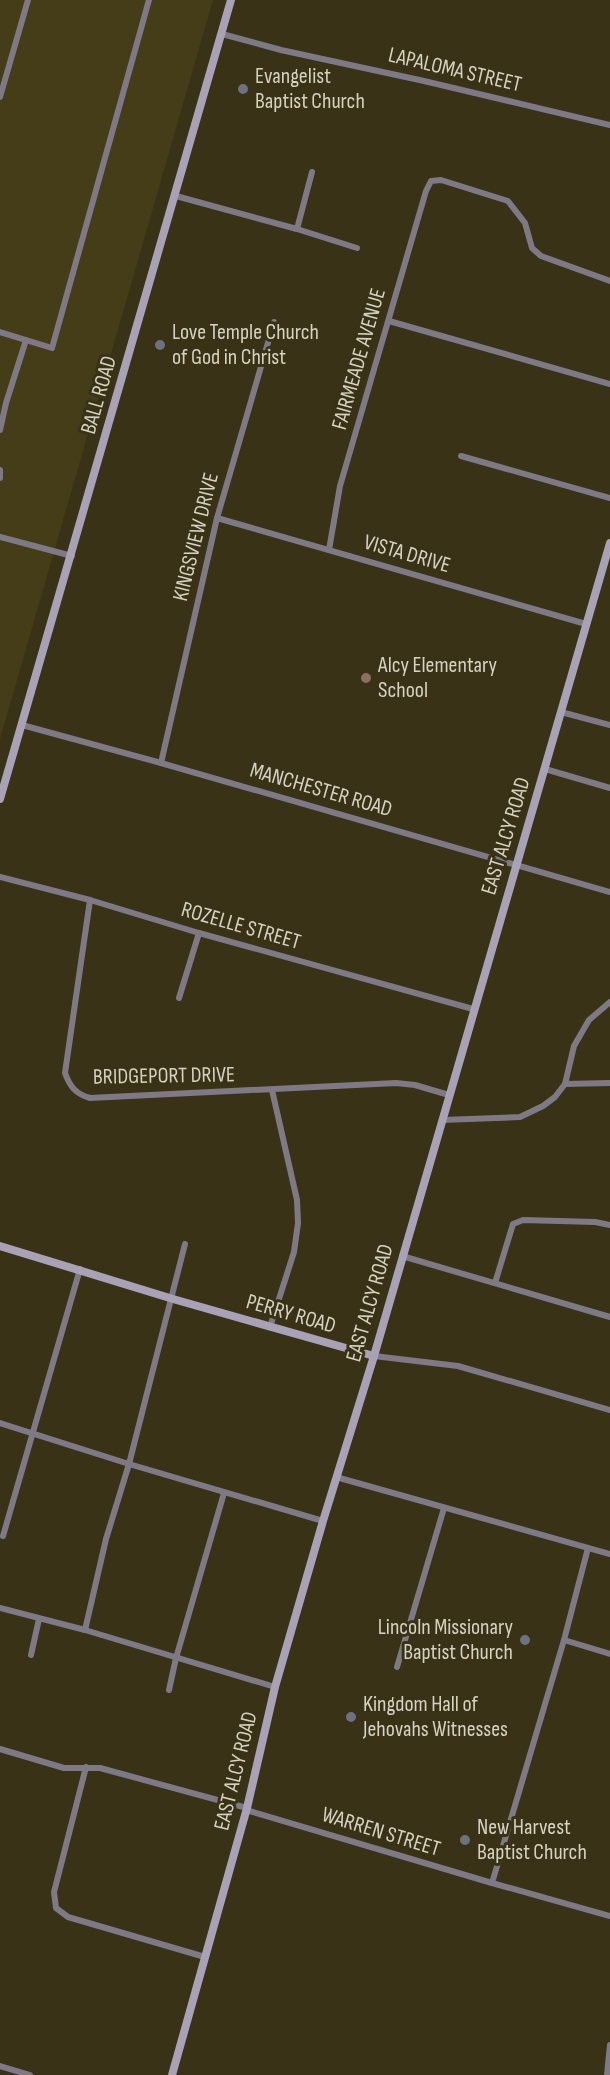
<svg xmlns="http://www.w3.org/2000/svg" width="610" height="2075" viewBox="0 0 610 2075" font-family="'Sofia Sans Condensed',sans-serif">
<rect width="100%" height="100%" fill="#393216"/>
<path fill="#453c18" d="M0,0H213L0,739Z"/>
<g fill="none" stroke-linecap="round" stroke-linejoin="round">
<g stroke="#7f7986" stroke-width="6">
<path d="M222,34L281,50L424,81L610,125"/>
<path d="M0,97L28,0"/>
<path d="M176,196L297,229L357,248"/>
<path d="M297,229L312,172"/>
<path d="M389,321L610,384"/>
<path d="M0,332L52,348L149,0"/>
<path d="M0,430L6,403L26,340"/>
<path d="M461,456L610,498"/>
<path d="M0,470V478"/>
<path d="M217,518L586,624"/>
<path d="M0,537L72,556"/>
<path d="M329,550L340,486L426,191L431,181L441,180L508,201L525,223L532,248L541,256L610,281"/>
<path d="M561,712L610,725"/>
<path d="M22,725L161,763L610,892"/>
<path d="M161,763L217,518L274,322"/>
<path d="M545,769L610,788"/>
<path d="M0,877L90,900L199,933L473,1009"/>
<path d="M90,900L65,1073C70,1087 76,1094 90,1098L396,1083L415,1085L449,1095"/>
<path d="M179,998L199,933"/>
<path d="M565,1084L610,1083"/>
<path d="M442,1120L520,1117L543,1106L555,1097L565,1084L574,1046L589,1020L610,1002"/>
<path d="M402,1256L610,1317"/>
<path d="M495,1283L513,1224L523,1220L595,1222L610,1225"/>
<path d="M270,1327L294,1252L298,1223L297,1200L272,1090"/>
<path d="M374,1356L458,1366L610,1410"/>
<path d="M0,1423L129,1464L323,1521"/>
<path d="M336,1477L610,1554"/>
<path d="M3,1536L80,1269"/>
<path d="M0,1608L85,1630L275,1687"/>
<path d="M85,1630L106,1539L129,1464L185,1244"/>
<path d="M564,1640L610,1654"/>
<path d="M31,1655L39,1619"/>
<path d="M397,1667L444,1508"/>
<path d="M169,1690L176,1658L224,1493"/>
<path d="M0,1749L64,1768H100L247,1808"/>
<path d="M86,1767L54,1892L56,1908L68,1917L205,1957"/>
<path d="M246,1810L492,1883L610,1916"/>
<path d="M492,1883L564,1640L588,1548"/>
<path d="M0,2066L30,2075"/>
<path d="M607,2075L610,2045"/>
</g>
<g stroke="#a9a1b5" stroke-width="8">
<path d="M0,799L231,0"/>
<path d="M0,1246L173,1299L374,1356"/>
<path d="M172,2075L247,1808L275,1687L323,1521L374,1356L610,543"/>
</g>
</g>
<g fill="#6b7280" stroke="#393216" stroke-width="2">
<circle cx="243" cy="89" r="6"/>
<circle cx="160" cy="345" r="6"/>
<circle cx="525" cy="1640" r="6"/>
<circle cx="351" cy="1717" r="6"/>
<circle cx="465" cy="1840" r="6"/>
</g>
<circle fill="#8d6e63" stroke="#393216" stroke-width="2" cx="366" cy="678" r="6"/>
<g text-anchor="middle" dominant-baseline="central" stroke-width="6" stroke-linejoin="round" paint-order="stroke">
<g font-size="22" fill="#d6d2c2" stroke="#393216">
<text transform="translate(455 70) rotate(13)">LAPALOMA STREET</text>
<text transform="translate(359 359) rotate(-74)">FAIRMEADE AVENUE</text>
<text transform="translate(99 395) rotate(-74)">BALL ROAD</text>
<text transform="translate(196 537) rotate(-76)">KINGSVIEW DRIVE</text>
<text transform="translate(407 554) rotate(16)">VISTA DRIVE</text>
<text transform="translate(321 790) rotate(16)">MANCHESTER ROAD</text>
<text transform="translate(506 836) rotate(-73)">EAST ALCY ROAD</text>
<text transform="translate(241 926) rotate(16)">ROZELLE STREET</text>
<text transform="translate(164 1076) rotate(-1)">BRIDGEPORT DRIVE</text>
<text transform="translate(370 1303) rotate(-74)">EAST ALCY ROAD</text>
<text transform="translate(291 1314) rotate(16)">PERRY ROAD</text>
<text transform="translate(236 1771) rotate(-76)">EAST ALCY ROAD</text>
<text transform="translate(381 1832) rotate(17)">WARREN STREET</text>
</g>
<g font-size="22" fill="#d6d2c2" stroke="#393216" text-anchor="start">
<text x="255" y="76">Evangelist<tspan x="255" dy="25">Baptist Church</tspan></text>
<text x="172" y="332">Love Temple Church<tspan x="172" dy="25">of God in Christ</tspan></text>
<text x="378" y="665">Alcy Elementary<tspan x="378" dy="25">School</tspan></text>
<text x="513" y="1627" text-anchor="end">Lincoln Missionary<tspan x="513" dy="25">Baptist Church</tspan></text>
<text x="363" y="1704">Kingdom Hall of<tspan x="363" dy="25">Jehovahs Witnesses</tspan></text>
<text x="477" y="1827">New Harvest<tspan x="477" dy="25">Baptist Church</tspan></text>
</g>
</g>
</svg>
